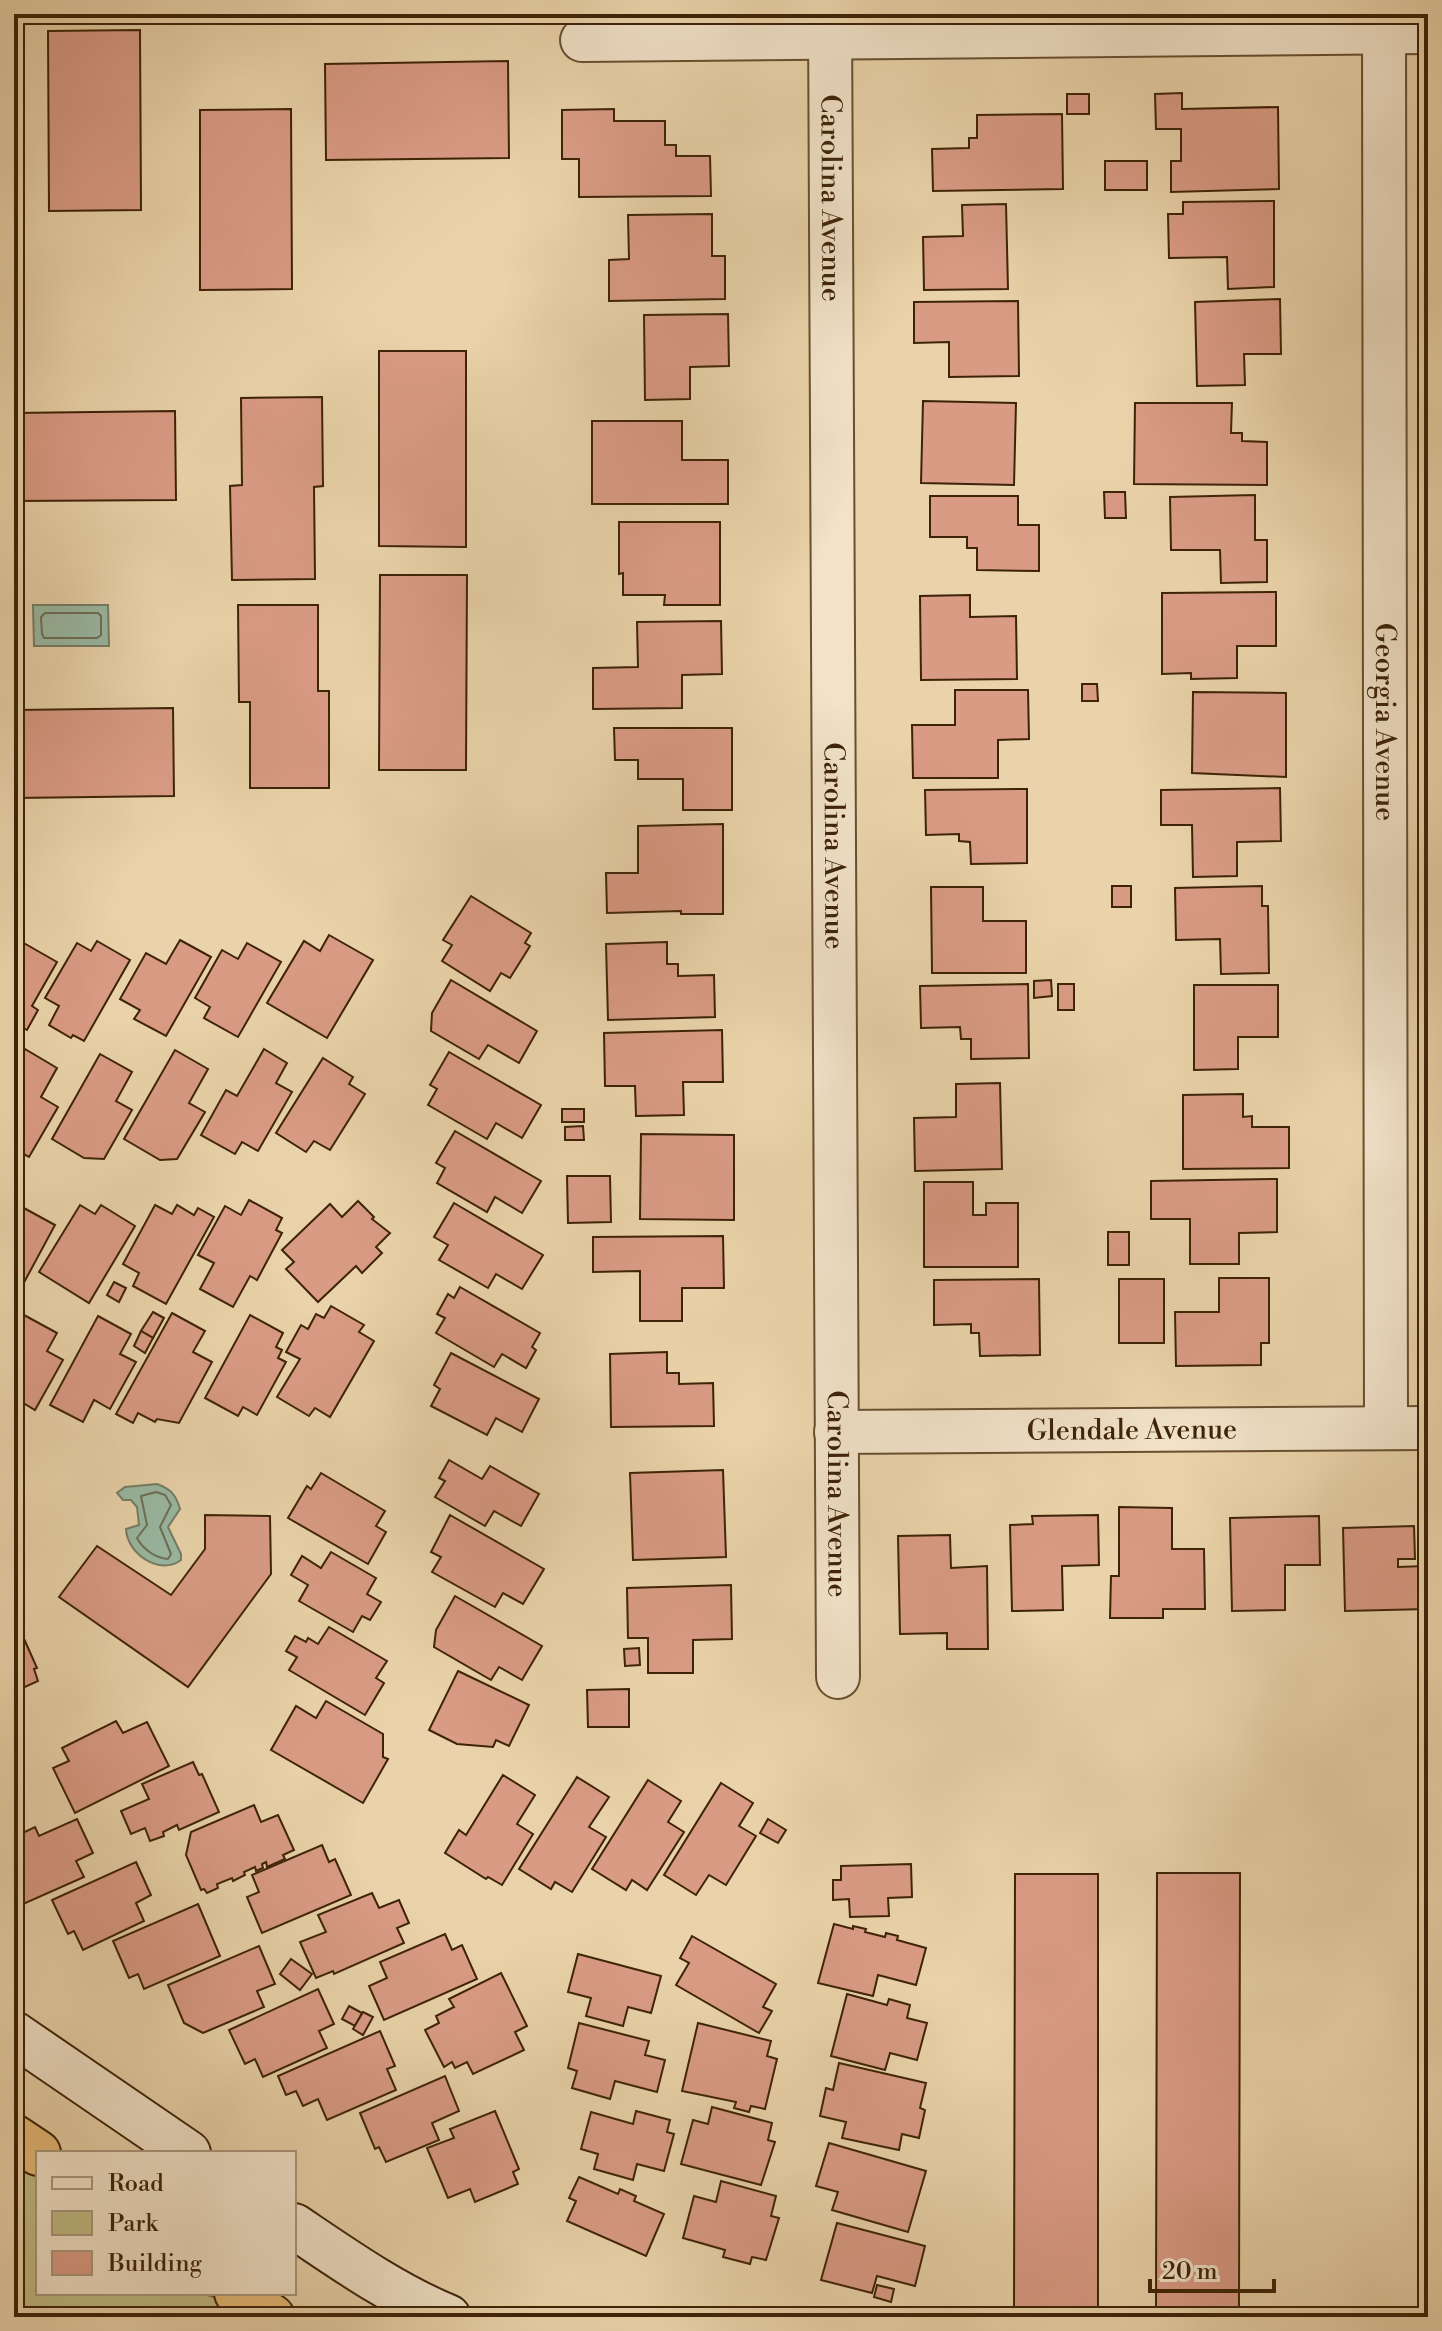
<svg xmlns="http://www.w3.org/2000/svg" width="1442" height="2331" viewBox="0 0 1442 2331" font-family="'Libre Bodoni',serif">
<rect width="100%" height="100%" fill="#ead3aa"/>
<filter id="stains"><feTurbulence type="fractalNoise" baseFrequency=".0025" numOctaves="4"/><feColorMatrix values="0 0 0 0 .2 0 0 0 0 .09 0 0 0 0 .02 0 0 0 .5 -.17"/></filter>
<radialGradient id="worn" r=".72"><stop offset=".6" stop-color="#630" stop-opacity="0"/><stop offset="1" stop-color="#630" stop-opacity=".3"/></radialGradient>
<path fill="#bfba83" stroke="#7e6e45" stroke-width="2" d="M14,2149L38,2166V2293H202L239,2306L254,2317H14Z"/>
<g fill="#99b9a4" stroke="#747d65" stroke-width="2">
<path d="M33,605H108L109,646H34Z"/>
<path d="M157,1484C171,1489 176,1495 180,1509L168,1527L181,1554V1560C160,1576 127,1554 126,1529L139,1525L137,1507L131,1500H123L117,1493L125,1487Z"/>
</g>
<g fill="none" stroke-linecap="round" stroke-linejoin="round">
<g stroke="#6b6e56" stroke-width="2">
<path d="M45,613H98L101,616V635L97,638H44L42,634L41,617Z"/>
<path d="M156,1492L165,1495L171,1505L160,1527L171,1554L168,1559C155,1558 143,1549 137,1538L147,1525L141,1496Z"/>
</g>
</g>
<g fill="#da9b85" stroke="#3d2307" stroke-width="2">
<path d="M140,30L141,210L49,211L48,31Z"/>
<path d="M508,61L509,158L326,160L325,64Z"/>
<path d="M1182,93V109L1278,107L1279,189L1171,192V161H1181V129H1156L1155,94Z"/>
<rect x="1067" y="94" width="22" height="20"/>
<path d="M291,109L292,289L200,290V110Z"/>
<path d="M614,109V121H665V145H676V156H710L711,196L579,197V159H562V110Z"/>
<path d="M1062,114L1063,189L933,191L932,149L969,148V138H977V115Z"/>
<rect x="1105" y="161" width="42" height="29"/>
<path d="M1274,201V287L1228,289L1227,257L1169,258L1168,214H1183V202Z"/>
<path d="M1006,204L1008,289L924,290L923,237L963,236L962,205Z"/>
<path d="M712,214V256H725V299L609,301V260L629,259L628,215Z"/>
<path d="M1280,299L1281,354H1244L1245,385L1197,386L1195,302Z"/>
<path d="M1018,301L1019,376L949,377V342L914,343V302Z"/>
<path d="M728,314L729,366L690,367V399L645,400L644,315Z"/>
<path d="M379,351H466V547L379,546Z"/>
<path d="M322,397L323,486L314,487L315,579L232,580L230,486L242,485L241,398Z"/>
<path d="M923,401L1016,403L1014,485L921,483Z"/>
<path d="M1135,403H1232L1231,433H1242V441L1267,442V485L1134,484Z"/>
<path d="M175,411L176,500L14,501V413Z"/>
<path d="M592,421H682V460H728V504H592Z"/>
<path d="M1104,492H1125L1126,518H1105Z"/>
<path d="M1255,495V540H1267V582L1221,583L1220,550H1171L1170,497Z"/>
<path d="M930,496H1018V525H1039V571L977,570V548H967V537H930Z"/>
<path d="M619,522H720V605H664L665,595H623V573L619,574Z"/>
<path d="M380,575H467L466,770H379Z"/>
<path d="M1276,592V646H1237V678L1191,679V673L1162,674V593Z"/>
<path d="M970,595V617L1016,616L1017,679L921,680L920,596Z"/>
<path d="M238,605H318V691H329V788H250V702H239Z"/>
<path d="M721,621L722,674L682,675V708L593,709V668L638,667L637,622Z"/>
<path d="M1082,684H1097L1098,701H1082Z"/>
<path d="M955,690H1028L1029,739L998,740V778H913L912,725H955Z"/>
<path d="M1193,692L1286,693V777L1192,773Z"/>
<path d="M173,708L174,796L14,798V710Z"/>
<path d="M614,728H732V810H683V779H638V760H615Z"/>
<path d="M1280,788L1281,841L1237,842V876L1193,877L1192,825H1161V790Z"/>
<path d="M1027,789V863L971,864L970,842L959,841V834L926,835L925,790Z"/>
<path d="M723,824V914H681V911L607,913L606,873H638V826Z"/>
<rect x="1112" y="886" width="19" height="21"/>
<path d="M1262,886V906H1268L1269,973L1221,974L1220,939L1176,940L1175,888Z"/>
<path d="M931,887H983V921H1026V973H932Z"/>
<path d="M471,896L531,933L525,943L530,946L510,978L501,973L490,991L442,961L452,945L443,940Z"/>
<path d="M329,935L373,960L327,1038L267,1003L304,941L320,951Z"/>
<path d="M180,940L211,957L166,1036L134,1019L140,1010L120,999L146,953L166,964Z"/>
<path d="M97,941L130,960L84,1041L73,1035L71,1038L49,1025L59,1006L45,998L77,943L91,951Z"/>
<path d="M22,942L57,962L32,1006L38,1010L27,1030L20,1026L14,1037V952L16,953Z"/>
<path d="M667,942V964H678V976L714,975L715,1017L608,1020L606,944Z"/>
<path d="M247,943L281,962L238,1037L204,1018L210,1007L195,998L222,950L238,959Z"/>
<path d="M451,980L537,1031L519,1063L488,1045L479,1059L431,1031L432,1013Z"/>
<path d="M1051,980L1052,996L1034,998V981Z"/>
<path d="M1028,984L1029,1058L971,1059V1039H961L960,1027L921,1028L920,986Z"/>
<rect x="1058" y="984" width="16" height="26"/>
<path d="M1194,985H1278V1037H1238V1069L1194,1070Z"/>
<path d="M722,1030L723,1082H683L684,1115L636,1116L635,1086H605L604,1033Z"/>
<path d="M25,1049L57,1068L41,1097L58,1107L29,1157L14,1149V1068Z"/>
<path d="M264,1049L287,1063L276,1083L292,1092L258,1151L242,1142L235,1154L201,1135L226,1090L237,1096Z"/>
<path d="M175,1050L208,1069L189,1103L205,1112L177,1159L160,1160L124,1139Z"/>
<path d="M449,1052L541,1105L522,1138L496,1123L487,1139L428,1105L437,1089L430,1085Z"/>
<path d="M100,1054L132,1072L116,1101L132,1110L104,1159L84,1158L52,1139Z"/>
<path d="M323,1058L353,1077L349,1084L365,1094L330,1150L314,1141L306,1152L276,1133Z"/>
<path d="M1000,1083L1002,1169L915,1171L914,1118L956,1117V1084Z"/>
<path d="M1243,1094V1117L1252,1116V1127H1289V1168L1183,1169V1095Z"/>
<rect x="562" y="1109" width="22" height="13"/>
<path d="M583,1126L584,1140H565V1127Z"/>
<path d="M455,1131L541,1181L522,1213L495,1197L487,1212L437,1183L445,1168L436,1163Z"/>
<path d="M641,1134L734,1135V1220L640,1219Z"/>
<path d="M567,1176H610L611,1222L568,1223Z"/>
<path d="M1277,1179V1232L1239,1233V1264H1190V1219H1151V1181Z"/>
<path d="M924,1182H973V1215H986V1203H1018V1267H924Z"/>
<path d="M249,1200L282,1218L276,1230L282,1233L257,1280L250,1276L233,1307L200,1289L214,1263L198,1255L225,1206L241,1215Z"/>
<path d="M358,1201L374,1217L372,1219L390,1233L376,1247L382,1253L362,1273L356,1266L318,1302L286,1269L294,1262L282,1250L330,1204L342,1217Z"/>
<path d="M454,1203L543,1255L522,1289L496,1274L488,1288L439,1260L448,1245L434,1237Z"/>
<path d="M80,1205L95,1214L101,1205L135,1226L89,1303L39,1272Z"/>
<path d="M155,1205L172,1214L177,1205L194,1215L198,1208L214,1217L166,1304L133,1286L139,1273L123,1264Z"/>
<path d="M22,1207L55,1225L14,1301V1210L19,1212Z"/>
<rect x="1108" y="1232" width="21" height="33"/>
<path d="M723,1236L724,1288H682V1321H640V1271L593,1272V1237Z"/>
<path d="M1219,1278H1269V1343H1261V1365L1176,1366L1175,1312H1219Z"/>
<path d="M1039,1279L1040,1355L980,1356L979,1333H971V1324L934,1325V1280Z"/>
<rect x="1119" y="1279" width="45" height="64"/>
<path d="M114,1282L126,1288L119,1302L107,1295Z"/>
<path d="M460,1287L540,1333L532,1347L536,1350L526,1368L502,1354L494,1367L436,1333L445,1318L437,1314L448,1294L454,1298Z"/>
<path d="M331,1306L364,1325L359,1332L374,1341L330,1417L315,1408L309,1416L277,1397L300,1359L286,1352L301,1325L308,1329L316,1314L324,1318Z"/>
<path d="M153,1312L164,1318L153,1338L141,1331Z"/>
<path d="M172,1313L205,1331L193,1352L212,1362L179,1423L157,1419L155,1422L138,1413L133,1423L116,1414Z"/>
<path d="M24,1315L57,1333L47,1351L63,1360L35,1410L20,1401L14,1411V1334Z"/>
<path d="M250,1315L283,1333L276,1347L282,1350L278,1358L286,1362L257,1415L243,1407L238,1416L205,1398Z"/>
<path d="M98,1316L131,1334L120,1354L136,1362L110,1409L94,1400L83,1422L50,1405Z"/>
<path d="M141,1331L153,1338L145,1353L134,1346Z"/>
<path d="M667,1352V1373H679V1384L713,1383L714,1426L611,1427L610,1354Z"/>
<path d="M451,1353L539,1399L522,1432L496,1418L487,1435L431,1406L440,1389L434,1385Z"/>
<path d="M449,1460L482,1479L490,1466L539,1494L521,1526L494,1511L485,1526L435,1497L445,1481L439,1478Z"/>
<path d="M723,1470L726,1557L633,1560L630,1473Z"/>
<path d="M321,1473L385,1511L376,1526L386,1532L368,1564L288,1518L307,1486L311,1489Z"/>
<path d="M1119,1507L1172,1508V1549H1204L1205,1609H1163V1618H1110L1111,1576H1119Z"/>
<path d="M205,1515L270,1516L271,1574L188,1687L59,1597L97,1546L171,1595L205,1549Z"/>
<path d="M450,1515L544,1569L523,1604L503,1593L495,1607L432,1572L441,1557L431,1552Z"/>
<path d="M1098,1515L1099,1565L1062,1566L1063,1610L1012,1611L1010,1525L1033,1524L1032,1516Z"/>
<path d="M1319,1516L1320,1565H1285V1610L1232,1611L1230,1518Z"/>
<path d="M1414,1526L1415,1559H1398V1567L1425,1566L1427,1609L1345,1611L1343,1528Z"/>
<path d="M950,1535L951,1568L987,1566L988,1649H947V1633L900,1634L898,1536Z"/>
<path d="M331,1552L376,1578L367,1594L381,1602L370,1620L362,1616L353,1632L299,1601L308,1585L291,1575L302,1556L321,1568Z"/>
<path d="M731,1585L732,1639L693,1640V1673H648V1638H628L627,1588Z"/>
<path d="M455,1596L542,1646L522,1680L499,1667L491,1680L434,1647L436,1630Z"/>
<path d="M329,1627L387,1661L376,1678L384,1683L365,1715L289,1670L297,1657L286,1651L295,1636L306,1642L308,1638L318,1644Z"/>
<path d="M21,1632L37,1668L34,1669L38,1681L14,1692V1636Z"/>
<path d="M639,1648L640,1665L625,1666L624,1649Z"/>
<path d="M458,1671L529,1705L509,1746L496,1740L493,1747L457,1744L429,1730Z"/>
<path d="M629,1689V1727H588L587,1690Z"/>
<path d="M326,1701L383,1734V1757L388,1759L363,1803L271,1750L296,1706L316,1718Z"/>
<path d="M116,1721L123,1733L147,1722L169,1766L75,1813L53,1768L69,1761L62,1748Z"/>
<path d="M193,1762L199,1775L202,1774L219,1812L179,1830L177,1825L163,1832L164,1836L150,1841L145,1828L131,1834L121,1811L149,1799L142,1784Z"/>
<path d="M503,1775L535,1795L517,1824L533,1834L502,1885L488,1877L486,1879L445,1853L459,1830L466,1835Z"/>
<path d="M577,1777L609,1797L589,1827L606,1837L572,1892L555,1882L551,1889L519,1869Z"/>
<path d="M648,1780L681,1801L668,1822L684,1832L647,1890L632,1880L626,1890L592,1869Z"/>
<path d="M721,1783L753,1803L739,1826L756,1836L726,1885L709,1875L696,1895L664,1875Z"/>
<path d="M254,1805L261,1822L278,1815L294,1850L283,1855L285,1859L267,1867L266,1862L262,1864L263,1868L256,1871L255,1867L244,1872L245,1875L233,1881L232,1878L217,1884L218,1888L207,1893L204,1889L201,1890L186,1855L191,1832Z"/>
<path d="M77,1819L93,1853L76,1861L84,1877L21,1905L14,1889V1837L35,1827L39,1836Z"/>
<path d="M768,1819L786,1830L778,1843L760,1833Z"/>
<path d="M322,1845L329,1862L335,1859L351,1895L262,1933L247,1897L259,1892L252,1875Z"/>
<path d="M136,1862L151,1895L136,1903L144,1921L83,1950L74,1931L68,1934L52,1900Z"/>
<path d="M911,1864L912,1897L888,1898L889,1916L850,1917L849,1899L833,1900V1880H841V1866Z"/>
<path d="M1157,1873H1240L1239,2309H1156Z"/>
<path d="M1015,1874H1098V2310H1014Z"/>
<path d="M372,1893L379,1908L399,1900L409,1923L397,1928L404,1943L334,1974L333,1971L316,1978L300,1942L326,1932L318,1915Z"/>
<path d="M198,1904L220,1956L144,1989L138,1974L129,1978L113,1941Z"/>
<path d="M834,1924L853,1929V1926L866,1929L865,1932L885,1937L886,1933L898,1936L897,1940L926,1948L916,1985L878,1975L873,1996L818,1983Z"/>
<path d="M445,1934L452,1950L462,1945L477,1979L384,2020L369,1986L387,1978L380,1962Z"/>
<path d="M692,1936L776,1984L763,2007L772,2011L759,2033L676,1985L689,1963L680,1958Z"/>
<path d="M259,1946L275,1984L257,1991L264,2007L203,2033L184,2023L168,1985Z"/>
<path d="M578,1954L661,1976L651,2013L628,2007L623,2026L586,2016L591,1998L568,1992Z"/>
<path d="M291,1959L312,1974L300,1990L280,1974Z"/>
<path d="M501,1973L527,2026L515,2032L524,2050L473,2074L467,2062L455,2068L452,2062L444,2067L425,2030L439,2023L436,2016L454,2007L449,1999Z"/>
<path d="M318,1989L334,2024L319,2031L327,2048L263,2077L255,2059L245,2064L229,2030Z"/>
<path d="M847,1994L887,2005L889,1999L910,2005L907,2018L927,2023L917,2060L890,2053L885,2070L831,2056Z"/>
<path d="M349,2006L362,2013L355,2026L342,2019Z"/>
<path d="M363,2012L373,2017L363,2035L353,2029Z"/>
<path d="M579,2023L649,2041L645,2055L665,2060L657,2092L615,2081L610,2099L572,2088L577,2071L568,2068Z"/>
<path d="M698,2023L771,2041L767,2056L777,2059L765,2109L751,2106L749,2112L734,2108L736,2102L682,2091Z"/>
<path d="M380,2031L395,2066L387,2069L396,2090L327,2120L318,2099L303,2106L296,2091L286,2095L278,2076Z"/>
<path d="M839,2063L926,2083L920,2108L925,2110L919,2138L902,2134L899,2150L842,2138L846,2122L820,2116L826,2088L833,2090Z"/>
<path d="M445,2076L459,2111L432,2123L439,2140L386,2162L379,2147L375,2149L360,2113Z"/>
<path d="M712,2107L772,2123L768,2140L775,2142L761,2185L681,2164L693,2120L708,2124Z"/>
<path d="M495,2111L519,2169L513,2172L518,2184L475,2202L470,2189L448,2198L427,2148L454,2138L450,2129Z"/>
<path d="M636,2111L670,2120L667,2132L674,2134L664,2171L637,2164L633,2180L594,2169L598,2154L581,2149L591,2112L633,2124Z"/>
<path d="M829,2143L926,2171L908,2232L832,2210L838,2192L816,2186Z"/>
<path d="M579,2177L618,2194L620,2189L636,2196L634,2201L664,2214L646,2256L567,2221L576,2201L569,2198Z"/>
<path d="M721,2181L776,2196L771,2216L779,2218L766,2260L752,2257L750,2264L723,2257L725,2250L683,2238L694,2196L716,2202Z"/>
<path d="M837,2223L925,2246L915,2286L877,2276L872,2293L821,2280Z"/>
<path d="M877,2285L894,2289L891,2302L874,2297Z"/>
</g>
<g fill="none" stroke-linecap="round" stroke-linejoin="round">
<defs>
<g id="street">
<path id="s1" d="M830,14L838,1677"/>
<path id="s2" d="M1384,14L1386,1428"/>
<path d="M582,40L1428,32"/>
<path id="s3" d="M836,1432L1428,1428"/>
</g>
<g id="secondary">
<path d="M14,2034L188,2153"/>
<path d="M294,2226C343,2259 394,2295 448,2317"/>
</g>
<g id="highway">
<path d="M14,2137L38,2153"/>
<path d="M237,2293L272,2317"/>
</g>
</defs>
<use href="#street" stroke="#684f30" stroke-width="46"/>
<use href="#secondary" stroke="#3d2307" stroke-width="48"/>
<use href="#highway" stroke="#3d2307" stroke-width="48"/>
<use href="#street" stroke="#f1e2c8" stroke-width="42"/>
<use href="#secondary" stroke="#f1e2c8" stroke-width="44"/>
<use href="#highway" stroke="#e5ba75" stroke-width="44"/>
</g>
<g text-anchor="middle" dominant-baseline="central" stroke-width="6" stroke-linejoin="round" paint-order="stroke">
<g font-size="28" fill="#3d2307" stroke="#f1e2c8">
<text stroke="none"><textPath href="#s1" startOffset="184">Carolina Avenue</textPath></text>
<text stroke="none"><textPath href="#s2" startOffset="708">Georgia Avenue</textPath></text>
<text stroke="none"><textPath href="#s1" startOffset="832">Carolina Avenue</textPath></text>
<text stroke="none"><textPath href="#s3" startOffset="296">Glendale Avenue</textPath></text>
<text stroke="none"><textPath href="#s1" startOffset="1480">Carolina Avenue</textPath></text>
</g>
</g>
<rect width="1442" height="2331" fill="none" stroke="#ead3aa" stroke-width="48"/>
<rect x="16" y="16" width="1410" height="2299" fill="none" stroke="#3d2307" stroke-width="4"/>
<rect x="24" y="24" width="1394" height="2283" fill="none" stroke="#3d2307" stroke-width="2"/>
<rect x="36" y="2151" width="260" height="144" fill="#f1e2c8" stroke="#a9967b" stroke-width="2"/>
<rect x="52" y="2177" width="40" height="12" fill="#f1e2c8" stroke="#a9967b" stroke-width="2"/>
<text x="108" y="2191" font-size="24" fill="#3d2307">Road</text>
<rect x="52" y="2211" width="40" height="24" fill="#bfba83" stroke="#a9967b" stroke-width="2"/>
<text x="108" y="2231" font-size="24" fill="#3d2307">Park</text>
<rect x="52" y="2251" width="40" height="24" fill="#da9b85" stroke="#a9967b" stroke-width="2"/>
<text x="108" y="2271" font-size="24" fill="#3d2307">Building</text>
<path d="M1150 2279v12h124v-12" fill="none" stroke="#3d2307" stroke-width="4"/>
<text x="1162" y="2279" font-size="24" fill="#3d2307" stroke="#f1e2c8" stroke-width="6" paint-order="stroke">20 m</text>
<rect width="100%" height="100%" filter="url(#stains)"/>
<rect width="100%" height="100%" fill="url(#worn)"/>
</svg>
